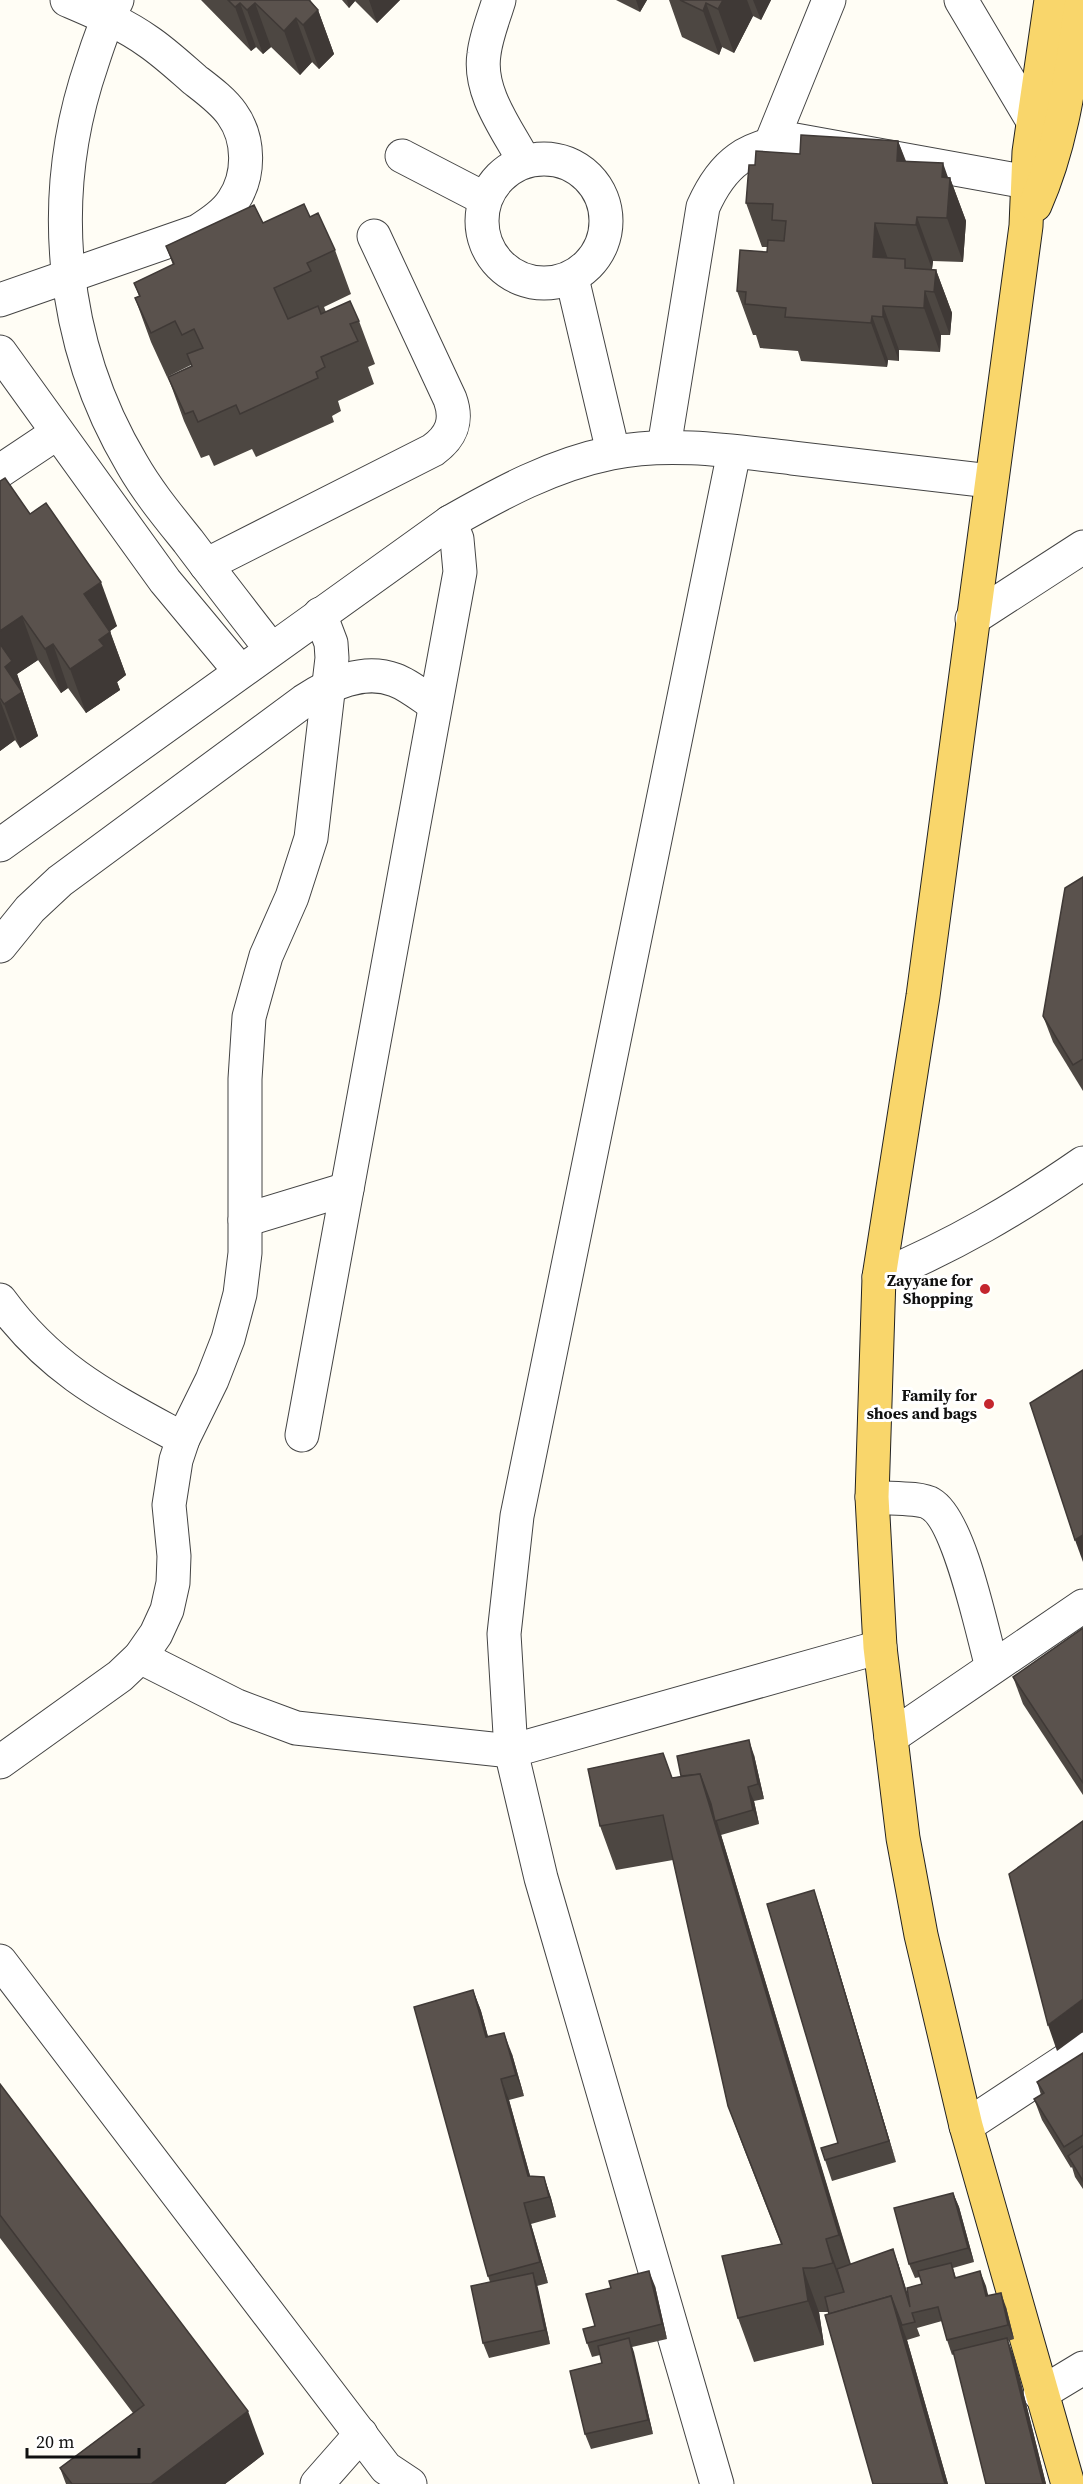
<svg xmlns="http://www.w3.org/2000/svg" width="1083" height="2484" viewBox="0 0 1083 2484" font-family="'Source Serif 4',serif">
<rect width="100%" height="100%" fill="#fffdf5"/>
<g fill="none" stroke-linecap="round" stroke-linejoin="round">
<defs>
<g id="minor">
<path d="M117,0C106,20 99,41 92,63C46,196 60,343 132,464C148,492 168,516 188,541C215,577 243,613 271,649"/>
<path d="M499,0C494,17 486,36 484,54C478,92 507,129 524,161"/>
<path d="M961,0L1034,123"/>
<path d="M771,143L829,0"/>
<path d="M402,156L485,199"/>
<circle cx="544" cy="221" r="62"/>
<path d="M572,278L613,452"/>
<path d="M0,300L198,231C211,223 225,214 233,201C250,176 250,139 232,114C223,101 208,90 195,80C180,67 165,53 149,42C124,24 95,12 67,0"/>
<path d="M0,352L165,581L240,671"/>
<path d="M664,447L703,207C723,162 747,146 795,140L1027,182"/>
<path d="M0,471L57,433"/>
<path d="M206,565L433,450C451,437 458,421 450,399L374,236"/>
<path d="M972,619L1083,547"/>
<path d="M0,845L450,522C501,493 552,465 611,453C670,441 733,451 792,458C858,466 924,473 990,481"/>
<path d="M0,946L30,909L60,881L304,701C330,684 363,668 395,680C409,685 423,697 435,705"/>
<path d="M245,1220L347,1189"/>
<path d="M879,1277C955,1245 1015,1210 1083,1163"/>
<path d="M0,1300C52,1371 108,1398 183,1439"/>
<path d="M302,1435L460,572L457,539L450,522"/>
<path d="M872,1497C886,1499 920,1497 931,1504C960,1521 982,1632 992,1667"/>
<path d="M140,1657L237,1706L296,1728L511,1751L880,1647"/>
<path d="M891,1737L1083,1606"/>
<path d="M0,1762L120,1676L140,1657L156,1634L167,1610L173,1583L174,1556L169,1505L176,1460L183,1439L212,1380L228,1339L240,1294L245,1253V1079L249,1017L266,956L292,897L311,838L332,658L331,643L320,614"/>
<path d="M0,1961L386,2468L410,2484"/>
<path d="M966,2126L1083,2049"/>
<path d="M1040,2394L1083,2368"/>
<path d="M317,2484L361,2434"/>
<path d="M717,2484L541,1878L511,1751L504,1634L517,1516L734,452"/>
</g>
<g id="major">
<path d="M1051,0L1029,152L1026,226L923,996L879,1277L872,1497L880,1647L903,1838L921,1935L966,2126L1068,2484"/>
<path d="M1035,205C1064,140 1071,70 1082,0"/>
</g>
</defs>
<use href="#minor" stroke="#444" stroke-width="35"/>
<use href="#major" stroke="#222" stroke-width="35"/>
<use href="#minor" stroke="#fff" stroke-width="33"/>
<use href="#major" stroke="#f9d66b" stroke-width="33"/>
</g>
<g fill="#4d4742">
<path d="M201,0H310L318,10L334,54L319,69L312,62L300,75L271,47L263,54L256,47L251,51Z"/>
<path d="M342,0H400L377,23L355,1L349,8Z"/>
<path d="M616,0H647L640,12Z"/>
<path d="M669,0H771L761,20L753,16L734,53L722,47L719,55L682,37Z"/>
<path d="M898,141L906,161L950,178L966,221L963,262L933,261L932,269L936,270L952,313L950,335H941L940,352L899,350V361L888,360L887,367L801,361L798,351L760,348L756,335H753L737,291L767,252V247H762L746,203L755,165L800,154Z"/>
<path d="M310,217L335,250L351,294L324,307L326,312L359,321L375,364L368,367L374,384L338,401L341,411L332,416L334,422L256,457L252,449L214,466L209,455L201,458L184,421L168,377L192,367L191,365L167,377L151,342L135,298L139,296L134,283L173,265L166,246L263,223Z"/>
<path d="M0,481L30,514L117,626L110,631L126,675L117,682L120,690L86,713L68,688L61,693L38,660L17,674L38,736L20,748L15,740L0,751Z"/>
<path d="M1083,877V1091L1053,1042L1043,1016Z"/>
<path d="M1083,1628V1795L1023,1704L1013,1677Z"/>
<path d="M754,1755L764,1799L754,1801L759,1824L721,1835L851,2264L898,2263L909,2298L922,2284L920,2277L915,2278L909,2264L953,2193L959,2207L974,2262L953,2268L956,2278L980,2271L988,2296L1006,2307L1014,2339L1008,2341L1015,2359L1046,2484H986L954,2354L952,2355L947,2340L942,2321L917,2328L920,2336L907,2340L948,2484H873L828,2312H819L824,2345L754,2362L738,2318L781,2244L744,2149L728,2106L673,1860L616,1870L600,1826L672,1778L681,1776Z"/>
<path d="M821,1911L896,2162L832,2181L825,2160L838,2143Z"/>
<path d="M473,1990L481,2011L488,2037L512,2054L524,2096L509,2100L530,2176L544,2177L551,2198L556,2217L531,2224L548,2283L537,2286L550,2344L489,2358L483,2343L490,2282L488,2276Z"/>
<path d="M1083,2053V2189L1075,2177L1072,2167L1071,2168L1042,2120L1034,2099L1041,2095L1037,2082Z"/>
<path d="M0,2084L264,2454L225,2484H66L60,2468L133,2413L0,2238Z"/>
<path d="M655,2286L667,2339L632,2347L653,2434L591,2449L585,2434L602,2363L600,2355L592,2357L587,2343L595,2326Z"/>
</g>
<g fill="#3f3936">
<path d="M301,0H310L315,13L318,10L334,54L319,69L303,25Z"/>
<path d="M347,0H355V1L349,8Z"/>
<path d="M369,0H400L377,23Z"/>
<path d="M636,0H647L640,12Z"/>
<path d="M723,0H747L753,16L734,53L718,9Z"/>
<path d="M753,0H771L761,20Z"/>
<path d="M240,3L256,47L251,51L235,7Z"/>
<path d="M255,3L271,47L263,54L247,10Z"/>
<path d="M706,3L722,47L719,55L703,11Z"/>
<path d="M296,18L312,62L300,75L284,31Z"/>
<path d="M898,141L914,185L897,161Z"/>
<path d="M943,163L950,183V178L966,221L963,262L947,218L942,177Z"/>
<path d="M917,217L933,261L932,269L916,225Z"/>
<path d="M875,223L891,267L873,257Z"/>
<path d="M936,270L952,313L950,335L934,292Z"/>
<path d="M925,291L941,335L940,352L924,308Z"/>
<path d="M883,306L899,350V361L883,317Z"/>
<path d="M872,316L888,360L887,367L871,323Z"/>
<path d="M101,582L117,626L100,638L84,594Z"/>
<path d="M22,616L38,660L17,674L38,736L20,748L4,704L0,652V631Z"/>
<path d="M110,632L126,675L117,682L120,690L86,713L70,669L99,640Z"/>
<path d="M53,644L68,688L61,693L45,649Z"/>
<path d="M0,700L15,740L0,751Z"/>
<path d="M1083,1535V1562L1075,1540Z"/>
<path d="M749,1740L754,1755L764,1799L758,1784Z"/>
<path d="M700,1774L716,1818L855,2279L839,2235Z"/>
<path d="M748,1787L754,1801L759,1824L753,1810Z"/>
<path d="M814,1890L821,1911L896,2162L889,2141Z"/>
<path d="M473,1990L481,2011L494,2058L486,2037Z"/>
<path d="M1083,1999V2032L1057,2051L1048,2025Z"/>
<path d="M504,2033L512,2054L524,2096L516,2075Z"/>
<path d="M501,2079L509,2100L536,2197L528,2176Z"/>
<path d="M544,2177L551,2198L556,2217L549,2197Z"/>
<path d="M953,2193L959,2207L974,2262L968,2248Z"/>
<path d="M524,2203L531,2224L548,2283L540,2262Z"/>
<path d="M826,2239L842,2283L849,2307L833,2263Z"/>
<path d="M893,2249L898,2263L913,2313L910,2307Z"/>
<path d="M803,2268L819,2312L824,2345L808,2301Z"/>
<path d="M649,2271L655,2286L667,2339L662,2324Z"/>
<path d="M980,2271L986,2286L992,2311L986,2296Z"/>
<path d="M533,2273L538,2288L550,2344L545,2330Z"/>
<path d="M1001,2293L1006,2307L1014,2339L1008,2325Z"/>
<path d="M891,2296L907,2340L948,2484H945Z"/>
<path d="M629,2338L634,2352L653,2434L648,2420Z"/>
<path d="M1007,2338L1015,2359L1046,2484H1043Z"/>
<path d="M248,2411L264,2454L225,2484H151Z"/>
</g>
<g fill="#5a524d" stroke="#3f3936" stroke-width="1.5">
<path d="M228,0H309L318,10L303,25L296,18L284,31L255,3L247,10L240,3L235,7Z"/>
<path d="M680,0H723L718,9L706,3L703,11Z"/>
<path d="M801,135L898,141L897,161L943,163L942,177L950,178L947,218L917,217L916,225L875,223L873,257L905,259V268L936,270L934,292L925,291L924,308L883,306V317L872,316L871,323L785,317L786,308L745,304L746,292L737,291L740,250L767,252L768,240L784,241L786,221L772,220L773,204L746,203L749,165H755L756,151L800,154Z"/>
<path d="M304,204L310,217L318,213L335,250L307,263L311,271L274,288L288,319L318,306L321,314L350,301L359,321L350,324L358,341L321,357L325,367L316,372L318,378L240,414L236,405L198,422L193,411L185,414L168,377L192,366L187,354L203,348L194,329L182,335L175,321L151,333L135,298L140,296L134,283L174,264L166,246L254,205L263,223Z"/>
<path d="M5,478L30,514L46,503L101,582L84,594L110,632L99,640L104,646L70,669L53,644L45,649L22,616L0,631V481Z"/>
<path d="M0,644L12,661L5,667L22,692L4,704L0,698Z"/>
<path d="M1083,877V1059L1073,1065L1043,1016L1065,888Z"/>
<path d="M1083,1370V1535L1075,1540L1030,1403Z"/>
<path d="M1083,1628V1783L1013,1677Z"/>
<path d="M749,1740L758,1784L748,1787L753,1810L715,1821L711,1804L700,1774L681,1776L677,1756Z"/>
<path d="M663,1753L672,1778L700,1774L839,2235L826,2239L833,2263L814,2268H803L808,2301L738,2318L722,2256L782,2244L728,2106L663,1815L600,1826L588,1769Z"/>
<path d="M1083,1821V1999L1048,2025L1009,1874Z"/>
<path d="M814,1890L889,2141L825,2160L821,2148L838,2143L767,1904Z"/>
<path d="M473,1990L486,2037L504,2033L516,2075L501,2079L528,2176L544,2177L549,2197L524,2203L540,2262L488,2276L414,2007Z"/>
<path d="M1083,2053V2135L1064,2147L1034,2099L1044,2093L1037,2082Z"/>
<path d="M0,2084L248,2411L151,2484H72L60,2468L144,2405L0,2215Z"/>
<path d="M1083,2146V2181L1068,2156Z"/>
<path d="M953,2193L968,2248L909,2264L894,2208Z"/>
<path d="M893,2249L910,2307L907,2288L922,2284L918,2271L951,2263L955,2278L980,2271L986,2296L1001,2293L1008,2325L947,2340L938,2307L912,2313L915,2322L902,2325L891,2296L829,2314L825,2297L844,2292L837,2269Z"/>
<path d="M649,2271L662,2324L587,2343L583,2329L595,2326L586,2294L611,2288L609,2281Z"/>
<path d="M533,2273L545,2330L483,2343L471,2286Z"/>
<path d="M891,2296L945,2484H873L825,2315Z"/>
<path d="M629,2338L648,2420L585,2434L570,2371L602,2363L598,2346Z"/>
<path d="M1007,2338L1043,2484H986L953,2351Z"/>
</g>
<g fill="#c4262e" stroke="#fff" stroke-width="2">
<circle cx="985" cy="1289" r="6"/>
<circle cx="989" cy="1404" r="6"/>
</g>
<g text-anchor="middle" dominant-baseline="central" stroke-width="6" stroke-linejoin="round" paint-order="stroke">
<g font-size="16" font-weight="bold" fill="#111" stroke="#fff" text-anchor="end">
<text x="973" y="1280">Zayyane for<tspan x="973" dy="18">Shopping</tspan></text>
<text x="977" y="1395">Family for<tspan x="977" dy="18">shoes and bags</tspan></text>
</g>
</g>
<path d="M27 2448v9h112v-9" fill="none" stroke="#111111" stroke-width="3"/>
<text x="36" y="2448" font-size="18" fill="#111111" stroke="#ffffff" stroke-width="4.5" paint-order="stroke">20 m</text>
</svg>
